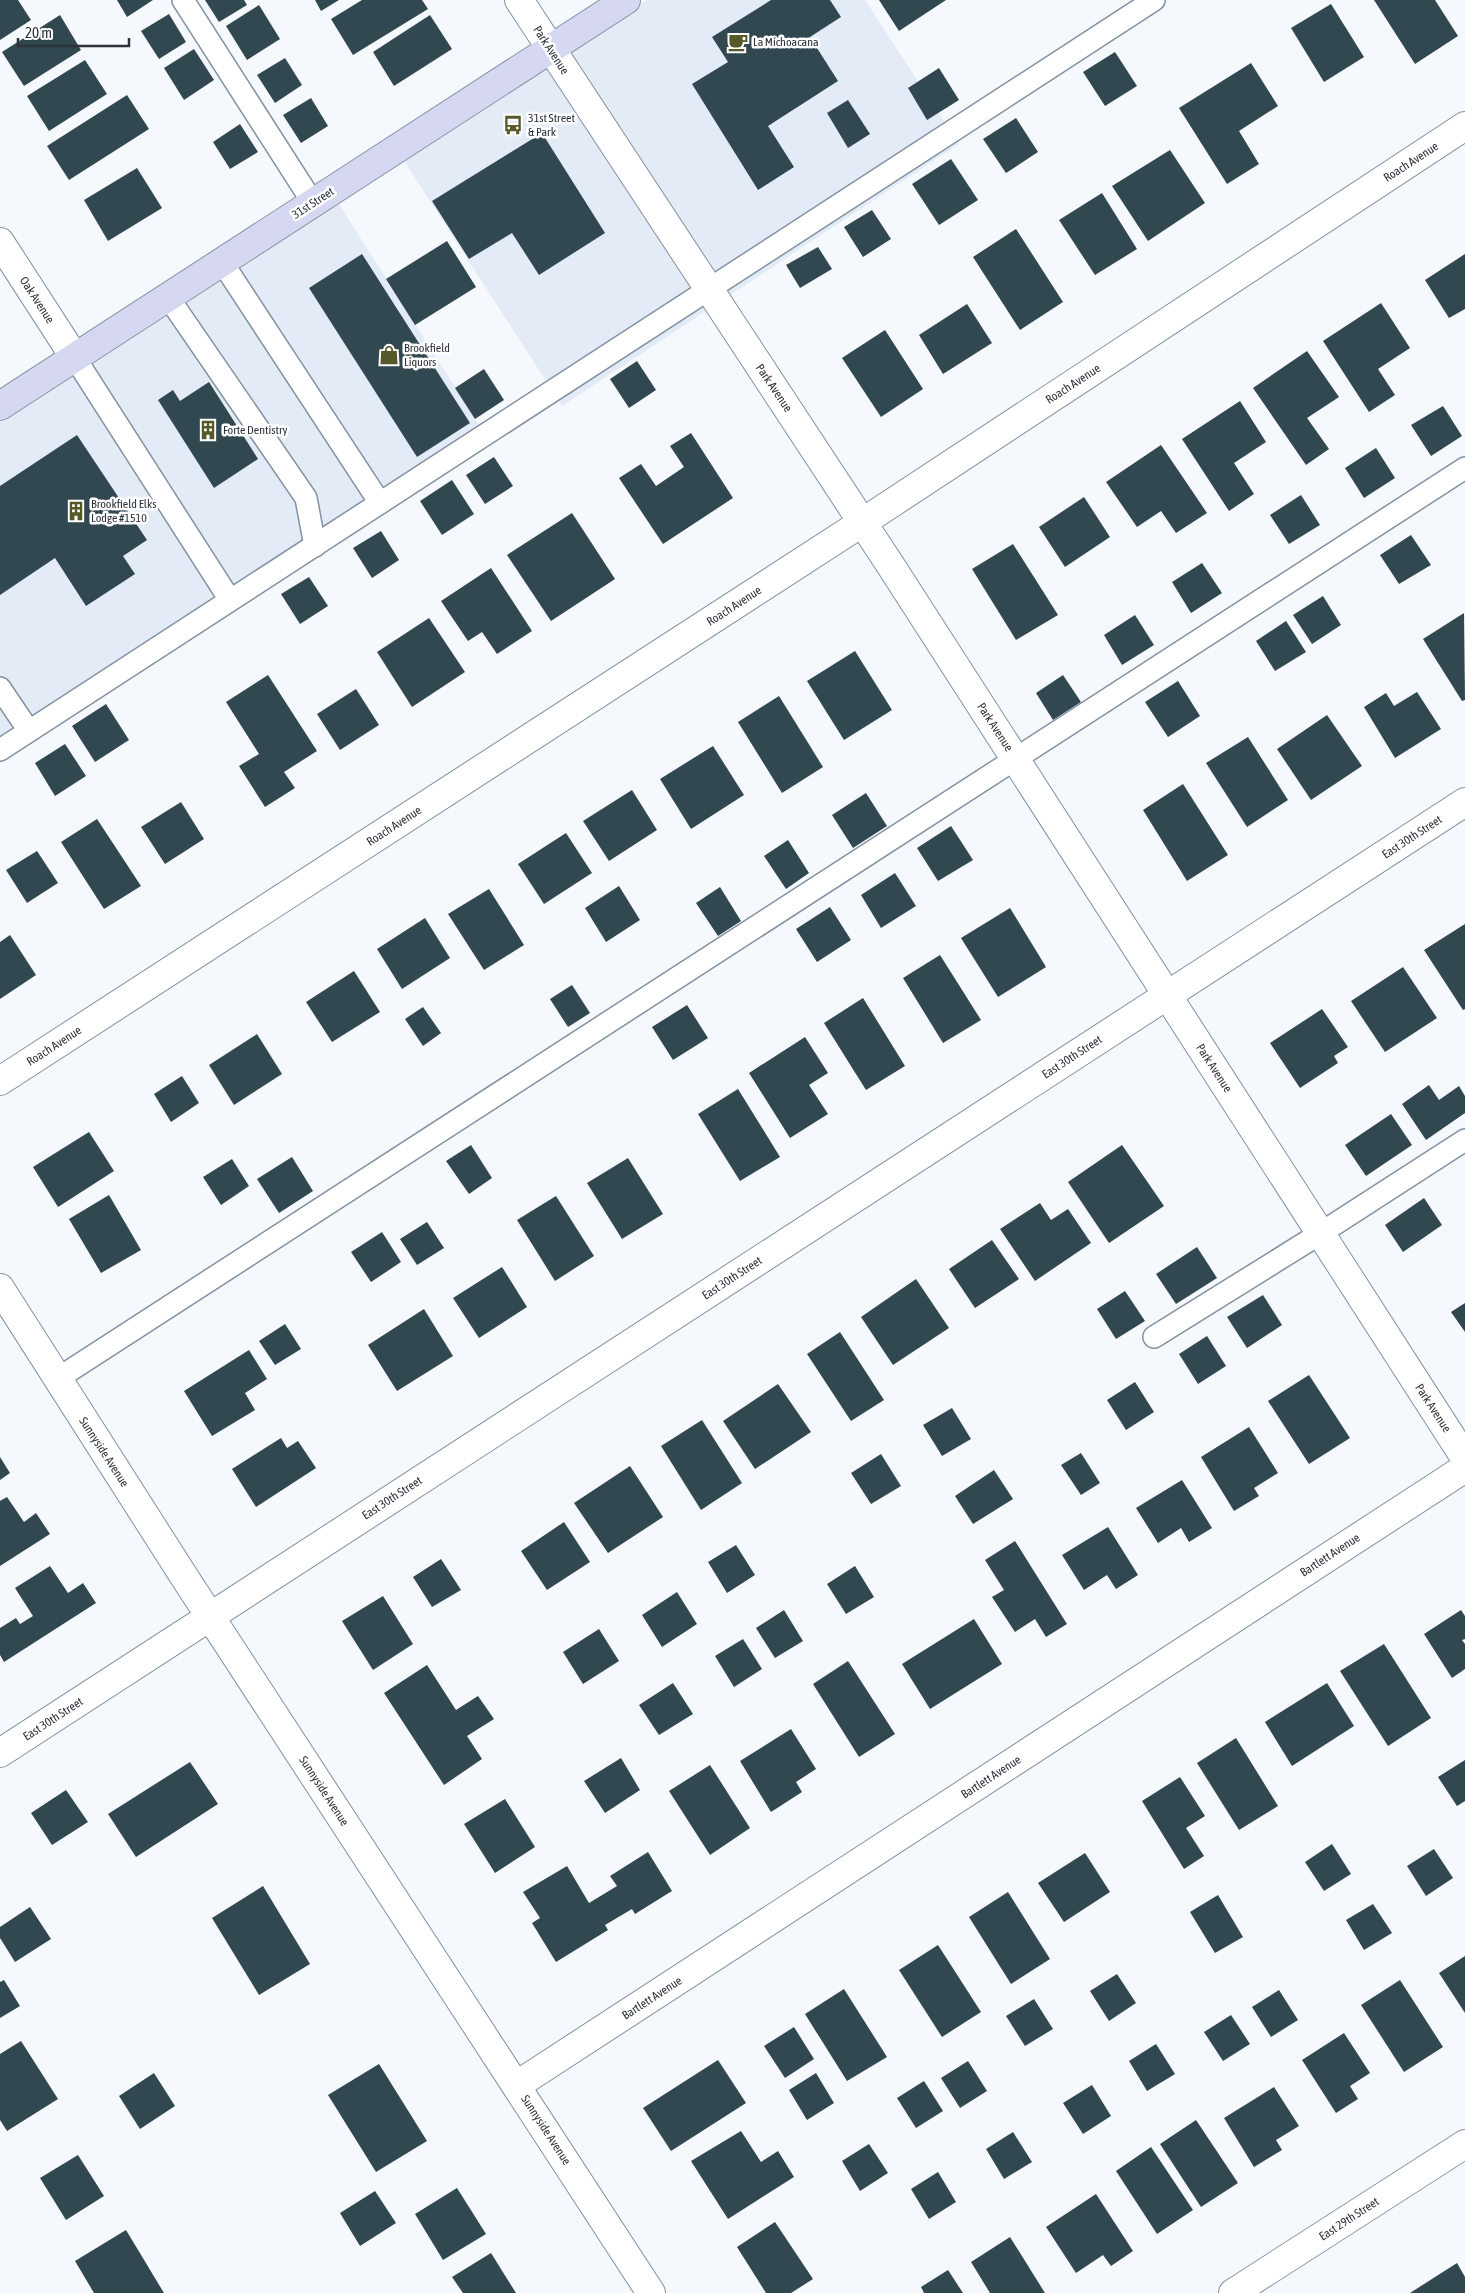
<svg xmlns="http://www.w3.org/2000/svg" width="1465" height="2293" viewBox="0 0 1465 2293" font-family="'Asap Condensed',sans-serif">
<rect width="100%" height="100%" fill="#f5f8fc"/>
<g fill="#e3ecf6">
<path d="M646,0H865L959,144L562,406L403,159Z"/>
<path d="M337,201L490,442L0,762V421Z"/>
</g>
<g fill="#324850">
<path d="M0,0H18L31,20L0,40Z"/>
<path d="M117,0H153L127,17Z"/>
<path d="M205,0H244L247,5L219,22Z"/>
<path d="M315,0H339L321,11Z"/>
<path d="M362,0H422L428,9L353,55L331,19Z"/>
<path d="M771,0H830L841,17L810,37L838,81L768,126L794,167L758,190L692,84L728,62L712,37Z"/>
<path d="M879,0H946L899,31Z"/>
<path d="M1374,0H1435L1458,36L1415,64Z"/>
<path d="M1331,4L1364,57L1324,82L1291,28Z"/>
<path d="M259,5L280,39L247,60L226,26Z"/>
<path d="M169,14L186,42L159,59L141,31Z"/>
<path d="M60,15L81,50L24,86L2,52Z"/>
<path d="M430,15L452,49L394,86L373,52Z"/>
<path d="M194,49L214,80L184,100L164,68Z"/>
<path d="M1115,52L1137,86L1105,106L1083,72Z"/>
<path d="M285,58L302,85L275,103L257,75Z"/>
<path d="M85,60L107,94L49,131L27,96Z"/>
<path d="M1251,63L1278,106L1239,131L1259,164L1227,184L1179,108Z"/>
<path d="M939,68L959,100L927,120L908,88Z"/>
<path d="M127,95L149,129L69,180L47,146Z"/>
<path d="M311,98L328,126L301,143L283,115Z"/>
<path d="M848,100L870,134L848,148L827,113Z"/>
<path d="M1016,118L1038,152L1006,173L983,139Z"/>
<path d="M240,124L258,152L230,169L213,142Z"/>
<path d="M542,133L605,233L539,275L512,233L469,259L432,201Z"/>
<path d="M1170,150L1205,203L1148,241L1112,186Z"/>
<path d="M951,159L978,200L939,225L912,184Z"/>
<path d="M137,168L162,208L108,241L84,200Z"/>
<path d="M1102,193L1137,249L1095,275L1059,220Z"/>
<path d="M872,210L891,239L863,257L844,227Z"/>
<path d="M1016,229L1063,302L1020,330L973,257Z"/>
<path d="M447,241L476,287L415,325L386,279Z"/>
<path d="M818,247L832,269L800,288L786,265Z"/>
<path d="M362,254L470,423L417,457L309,288Z"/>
<path d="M1465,254V309L1449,318L1425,280Z"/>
<path d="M1381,303L1410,348L1378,369L1395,395L1369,412L1323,341Z"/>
<path d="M967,304L992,343L943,374L919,335Z"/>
<path d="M885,330L923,389L881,417L842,358Z"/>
<path d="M1307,351L1339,397L1307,418L1329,449L1306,465L1253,388Z"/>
<path d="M637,361L656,390L629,408L610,379Z"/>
<path d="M484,369L504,400L475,419L455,388Z"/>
<path d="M209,382L258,459L214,488L158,400L173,390L180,401Z"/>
<path d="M1240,401L1266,442L1234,463L1254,494L1229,511L1182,439Z"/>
<path d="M1443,406L1462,436L1431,456L1411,425Z"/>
<path d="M691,433L733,498L663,544L619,478L641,464L656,486L684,467L670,446Z"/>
<path d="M77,435L147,540L123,556L135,574L86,606L55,558L0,595V486Z"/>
<path d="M1161,445L1207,513L1176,533L1161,511L1137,527L1106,482Z"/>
<path d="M1376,448L1395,478L1364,498L1345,468Z"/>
<path d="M494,457L513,486L485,504L466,475Z"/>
<path d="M452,480L474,514L442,535L420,501Z"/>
<path d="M1301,495L1320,525L1289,544L1270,515Z"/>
<path d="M1084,497L1110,537L1065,567L1039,527Z"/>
<path d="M572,513L615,579L551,621L507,555Z"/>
<path d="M381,531L399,560L372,578L353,548Z"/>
<path d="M1411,535L1431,565L1399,584L1380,555Z"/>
<path d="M1013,544L1058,615L1016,640L972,569Z"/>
<path d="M1202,563L1222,593L1191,613L1172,582Z"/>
<path d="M491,568L532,631L497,654L482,632L468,641L441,601Z"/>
<path d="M309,577L328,606L300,624L281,594Z"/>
<path d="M1323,596L1341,625L1312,644L1293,615Z"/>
<path d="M1464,613L1465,700L1462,701L1423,639Z"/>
<path d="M1135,615L1154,645L1122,665L1104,635Z"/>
<path d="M429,618L465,672L412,707L377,652Z"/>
<path d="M1286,621L1306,652L1275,671L1256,641Z"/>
<path d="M855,651L892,710L844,740L807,681Z"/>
<path d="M268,675L317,751L284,772L295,788L265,807L239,766L259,754L226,702Z"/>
<path d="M1063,675L1081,702L1053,720L1036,693Z"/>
<path d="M1178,681L1200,716L1168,737L1145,702Z"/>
<path d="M356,689L379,725L340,750L317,714Z"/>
<path d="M1417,692L1441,729L1395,758L1364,707L1386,693L1394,706Z"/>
<path d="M779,696L823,767L782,793L738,722Z"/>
<path d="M106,704L129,740L95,762L72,726Z"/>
<path d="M1327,715L1362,766L1311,800L1277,749Z"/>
<path d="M1248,737L1288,800L1247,827L1206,763Z"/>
<path d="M65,744L86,776L55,796L35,763Z"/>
<path d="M713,746L744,795L691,829L660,779Z"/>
<path d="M1183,784L1228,855L1187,881L1143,810Z"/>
<path d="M632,790L657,830L609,861L583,821Z"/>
<path d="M866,793L887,826L853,848L832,815Z"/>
<path d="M181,802L204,839L165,864L141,827Z"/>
<path d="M97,819L141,886L104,909L61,842Z"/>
<path d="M951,826L973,860L938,881L917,848Z"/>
<path d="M566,833L592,873L544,904L518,864Z"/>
<path d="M788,840L809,873L786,889L764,856Z"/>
<path d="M37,851L58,883L27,903L6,870Z"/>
<path d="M895,873L916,906L881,928L861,895Z"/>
<path d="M619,886L640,920L606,942L585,908Z"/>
<path d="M720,887L741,921L718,936L696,903Z"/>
<path d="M489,889L524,945L484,970L448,914Z"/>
<path d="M830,907L851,940L817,962L796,929Z"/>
<path d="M1010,908L1046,967L998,997L961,938Z"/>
<path d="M425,918L450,958L402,989L377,949Z"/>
<path d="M1465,924V1009L1463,1010L1424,950Z"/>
<path d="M10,935L36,975L0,999V942Z"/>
<path d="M940,955L981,1020L943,1043L903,978Z"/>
<path d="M1403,967L1437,1018L1385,1052L1351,1001Z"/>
<path d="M354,971L380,1012L332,1042L306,1002Z"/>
<path d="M572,985L590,1013L568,1027L550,999Z"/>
<path d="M863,998L905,1066L866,1090L824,1023Z"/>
<path d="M687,1005L708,1038L673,1060L652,1027Z"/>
<path d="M423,1007L441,1033L423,1046L405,1019Z"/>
<path d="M1322,1009L1348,1047L1334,1056L1338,1063L1300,1088L1270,1043Z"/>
<path d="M257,1034L282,1074L234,1105L209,1065Z"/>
<path d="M805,1037L828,1073L809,1085L828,1114L790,1138L749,1073Z"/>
<path d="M182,1076L199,1103L171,1122L154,1094Z"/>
<path d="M1429,1085L1439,1100L1459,1086L1465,1096V1113L1426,1140L1402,1104Z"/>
<path d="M738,1089L780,1157L740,1181L698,1114Z"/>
<path d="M1391,1114L1412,1145L1366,1176L1345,1145Z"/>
<path d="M89,1132L114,1171L58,1207L33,1167Z"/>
<path d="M471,1145L492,1178L469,1194L446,1161Z"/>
<path d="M1122,1145L1164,1206L1109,1243L1068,1182Z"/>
<path d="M292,1157L313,1191L279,1213L257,1179Z"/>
<path d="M628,1158L663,1214L622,1239L587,1183Z"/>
<path d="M232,1159L249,1186L221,1205L203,1177Z"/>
<path d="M109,1195L141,1250L101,1273L69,1219Z"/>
<path d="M556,1196L594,1256L555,1281L517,1220Z"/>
<path d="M1424,1198L1442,1225L1403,1252L1385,1225Z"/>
<path d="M1040,1203L1051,1220L1068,1209L1091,1243L1035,1281L1000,1229Z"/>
<path d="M427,1222L444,1248L417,1265L400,1239Z"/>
<path d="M382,1232L401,1262L371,1282L351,1252Z"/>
<path d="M992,1240L1019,1279L975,1308L949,1269Z"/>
<path d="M1197,1247L1217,1278L1176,1304L1156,1274Z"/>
<path d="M502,1267L527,1307L479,1338L453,1298Z"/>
<path d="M916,1279L949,1328L893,1365L861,1317Z"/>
<path d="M1125,1291L1145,1321L1116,1339L1097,1309Z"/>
<path d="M1263,1295L1282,1325L1247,1348L1227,1317Z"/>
<path d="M1465,1303V1332L1451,1312Z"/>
<path d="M424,1309L453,1356L397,1391L368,1345Z"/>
<path d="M285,1324L301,1349L275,1365L259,1341Z"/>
<path d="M840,1332L884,1400L851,1421L807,1354Z"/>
<path d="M1207,1336L1226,1366L1198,1384L1179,1354Z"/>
<path d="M249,1350L267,1379L245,1393L255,1410L212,1436L184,1391Z"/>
<path d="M1309,1375L1350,1438L1309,1464L1268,1401Z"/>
<path d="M1135,1382L1154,1412L1126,1430L1107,1400Z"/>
<path d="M778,1384L811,1432L755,1469L723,1421Z"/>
<path d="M952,1408L971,1439L942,1456L923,1425Z"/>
<path d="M702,1420L742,1483L701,1510L661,1446Z"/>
<path d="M1249,1427L1278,1473L1254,1488L1259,1496L1234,1511L1201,1457Z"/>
<path d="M281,1438L287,1448L298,1441L316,1468L256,1507L232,1469Z"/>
<path d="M1081,1453L1100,1483L1081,1495L1061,1465Z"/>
<path d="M881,1454L901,1486L871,1504L851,1473Z"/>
<path d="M0,1457L10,1473L0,1480Z"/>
<path d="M630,1466L663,1517L608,1553L574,1503Z"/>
<path d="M994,1470L1013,1499L973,1524L955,1496Z"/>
<path d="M1182,1480L1212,1528L1189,1542L1181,1528L1158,1543L1136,1508Z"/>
<path d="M7,1497L24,1522L36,1513L50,1534L0,1566V1501Z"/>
<path d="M564,1522L590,1562L547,1590L521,1551Z"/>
<path d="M1108,1527L1138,1575L1116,1589L1107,1575L1084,1590L1062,1555Z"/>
<path d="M1015,1541L1067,1624L1046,1637L1035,1619L1015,1632L992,1597L1004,1590L985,1560Z"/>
<path d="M736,1545L755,1575L727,1593L708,1562Z"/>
<path d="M441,1559L461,1590L432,1607L413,1577Z"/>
<path d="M50,1566L68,1593L83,1583L96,1603L4,1662L0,1655V1628L16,1618L20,1624L33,1616L15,1588Z"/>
<path d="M855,1566L874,1597L846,1614L827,1584Z"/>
<path d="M677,1592L697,1624L662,1647L642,1615Z"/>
<path d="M383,1596L413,1644L373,1670L342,1621Z"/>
<path d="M784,1610L803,1641L775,1658L756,1628Z"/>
<path d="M1461,1610L1465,1616V1639L1462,1640L1465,1644V1669L1452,1678L1424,1634Z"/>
<path d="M974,1619L1002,1664L930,1709L902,1664Z"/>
<path d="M599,1629L619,1661L583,1684L563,1652Z"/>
<path d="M743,1639L762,1669L734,1687L715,1656Z"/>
<path d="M1384,1644L1431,1718L1388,1746L1340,1671Z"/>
<path d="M848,1661L895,1734L859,1757L813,1684Z"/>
<path d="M427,1665L456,1710L478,1696L494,1719L467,1736L482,1759L444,1785L384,1693Z"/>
<path d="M673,1683L693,1714L659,1735L639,1705Z"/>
<path d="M1327,1683L1354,1726L1292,1766L1265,1722Z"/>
<path d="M791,1729L816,1769L796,1782L802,1792L771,1812L740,1761Z"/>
<path d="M1236,1738L1278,1806L1239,1830L1197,1763Z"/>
<path d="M621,1758L640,1790L605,1813L584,1781Z"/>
<path d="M1465,1760V1801L1457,1806L1438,1777Z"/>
<path d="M190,1762L218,1804L136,1857L108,1814Z"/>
<path d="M710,1765L750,1828L710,1855L669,1791Z"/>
<path d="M1180,1777L1205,1816L1186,1828L1204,1856L1184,1869L1142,1801Z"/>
<path d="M66,1790L88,1822L52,1845L31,1813Z"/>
<path d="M505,1799L535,1847L495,1873L464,1824Z"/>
<path d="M1332,1844L1351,1874L1324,1891L1305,1862Z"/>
<path d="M1434,1849L1453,1878L1426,1896L1407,1866Z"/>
<path d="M648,1852L672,1891L635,1914L632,1909L605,1925L608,1930L556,1962L532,1923L540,1918L523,1892L567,1866L589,1903L617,1886L610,1876Z"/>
<path d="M1085,1853L1110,1892L1064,1922L1038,1883Z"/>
<path d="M263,1886L310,1964L259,1995L212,1918Z"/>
<path d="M1008,1892L1050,1959L1011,1984L969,1917Z"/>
<path d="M1218,1895L1243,1937L1215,1953L1190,1912Z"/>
<path d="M1373,1904L1392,1933L1364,1950L1346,1920Z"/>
<path d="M30,1907L51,1939L15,1962L0,1938V1927Z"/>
<path d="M938,1945L981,2012L942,2037L899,1970Z"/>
<path d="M1465,1956V2013L1439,1973Z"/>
<path d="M1117,1974L1136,2003L1109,2021L1090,1991Z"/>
<path d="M4,1980L20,2006L0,2018V1982Z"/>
<path d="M1400,1980L1443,2047L1404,2072L1361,2005Z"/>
<path d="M844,1989L887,2057L847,2081L805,2014Z"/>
<path d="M1279,1990L1298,2020L1271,2037L1252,2007Z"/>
<path d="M1034,1999L1053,2029L1025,2046L1006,2016Z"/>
<path d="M1231,2015L1250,2044L1223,2061L1204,2032Z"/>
<path d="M794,2027L814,2059L785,2078L764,2046Z"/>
<path d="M1344,2033L1370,2073L1350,2086L1358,2099L1336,2113L1302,2060Z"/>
<path d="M21,2041L58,2099L7,2131L0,2120V2054Z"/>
<path d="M1156,2044L1175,2074L1147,2091L1129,2061Z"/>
<path d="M718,2060L746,2103L671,2151L643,2108Z"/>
<path d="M968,2061L987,2091L960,2108L941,2078Z"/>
<path d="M379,2064L427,2141L376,2172L328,2095Z"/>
<path d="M154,2073L175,2106L140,2129L119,2096Z"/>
<path d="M816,2073L834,2103L807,2120L789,2090Z"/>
<path d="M924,2081L943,2111L916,2128L897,2098Z"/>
<path d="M1092,2085L1111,2116L1083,2134L1063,2103Z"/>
<path d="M1274,2087L1299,2126L1276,2140L1282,2150L1254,2167L1224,2118Z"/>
<path d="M1196,2120L1238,2183L1201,2207L1160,2144Z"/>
<path d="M741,2131L761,2162L778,2151L794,2177L728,2219L691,2161Z"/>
<path d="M1013,2132L1032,2162L1004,2179L986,2149Z"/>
<path d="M869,2144L888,2173L860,2191L842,2161Z"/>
<path d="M1151,2147L1193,2210L1157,2234L1116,2171Z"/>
<path d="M78,2155L104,2196L66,2220L40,2178Z"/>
<path d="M938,2172L956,2202L929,2219L911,2189Z"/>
<path d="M457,2188L486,2234L443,2260L415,2214Z"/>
<path d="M375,2191L396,2223L360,2246L340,2213Z"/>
<path d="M1096,2194L1133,2251L1111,2266L1103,2255L1076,2273L1046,2227Z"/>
<path d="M775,2222L813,2279L791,2293H766L737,2247Z"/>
<path d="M126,2230L164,2293H94L75,2261Z"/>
<path d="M1010,2237L1045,2293H990L971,2262Z"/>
<path d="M491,2253L516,2293H463L452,2277Z"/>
<path d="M1457,2263L1465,2277V2293H1410Z"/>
<path d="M948,2270L963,2293H924L921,2287Z"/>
</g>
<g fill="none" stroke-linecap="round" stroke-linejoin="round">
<defs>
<g id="lane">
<path d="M183,0L313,203"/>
<path d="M222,262L380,503"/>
<path d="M168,297L306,498L315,546"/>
<path d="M75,358L230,600"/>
<path d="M0,688L29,731"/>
<path d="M0,750L1154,0"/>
<path d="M1154,1337L1321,1233L1465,1140"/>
<path d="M57,1379L1465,468"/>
</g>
<g id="street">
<path d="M519,0L891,566L1465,1458"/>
<path d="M0,242L75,358"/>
<path d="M0,1081L863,522L1465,126"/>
<path d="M0,1288L185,1578L651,2293"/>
<path d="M0,1753L1465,802"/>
<path d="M517,2085L1465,1468"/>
<path d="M1233,2293L1465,2144"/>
</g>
<path id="secondary" d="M0,406L626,0"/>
</defs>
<use href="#lane" stroke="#8292a2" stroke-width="24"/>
<use href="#street" stroke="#8292a2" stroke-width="30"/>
<use href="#secondary" stroke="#8292a2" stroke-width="30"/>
<use href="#lane" stroke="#fff" stroke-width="21"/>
<use href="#street" stroke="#fff" stroke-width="28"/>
<use href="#secondary" stroke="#d6d8f2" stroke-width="28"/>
</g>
<defs>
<symbol id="cafe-bare" viewBox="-9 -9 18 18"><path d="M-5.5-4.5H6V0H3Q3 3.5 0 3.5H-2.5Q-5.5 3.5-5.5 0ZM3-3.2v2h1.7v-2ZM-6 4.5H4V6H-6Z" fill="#555a28" stroke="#fff" stroke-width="2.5" paint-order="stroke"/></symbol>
<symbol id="bus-bare" viewBox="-9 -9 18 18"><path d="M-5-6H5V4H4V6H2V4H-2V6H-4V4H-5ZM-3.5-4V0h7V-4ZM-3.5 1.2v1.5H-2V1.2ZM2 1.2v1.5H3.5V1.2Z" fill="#555a28" stroke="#fff" stroke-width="2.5" paint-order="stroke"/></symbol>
<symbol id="shop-bare" viewBox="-9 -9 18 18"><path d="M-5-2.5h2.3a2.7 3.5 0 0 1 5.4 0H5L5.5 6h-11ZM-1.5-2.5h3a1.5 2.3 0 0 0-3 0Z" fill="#555a28" stroke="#fff" stroke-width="2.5" paint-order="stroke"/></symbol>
<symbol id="building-bare" viewBox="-9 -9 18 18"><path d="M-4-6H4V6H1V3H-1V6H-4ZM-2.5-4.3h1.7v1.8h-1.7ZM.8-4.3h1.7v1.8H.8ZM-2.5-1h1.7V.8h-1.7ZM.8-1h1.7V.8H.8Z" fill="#555a28" stroke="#fff" stroke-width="2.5" paint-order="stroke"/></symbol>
</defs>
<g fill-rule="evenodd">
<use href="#cafe-bare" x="724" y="28" width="28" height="28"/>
<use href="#bus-bare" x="499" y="111" width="28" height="28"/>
<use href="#shop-bare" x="375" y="341" width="28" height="28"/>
<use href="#building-bare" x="194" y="416" width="28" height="28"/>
<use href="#building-bare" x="62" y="497" width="28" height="28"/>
</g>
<g text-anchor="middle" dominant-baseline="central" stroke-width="5" stroke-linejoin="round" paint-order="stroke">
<g font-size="12" fill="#2c3239" stroke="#fff" text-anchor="start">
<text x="753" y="42">La Michoacana</text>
<text x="528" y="118">31st Street<tspan x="528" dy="14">&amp; Park</tspan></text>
<text x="404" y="348">Brookfield<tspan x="404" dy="14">Liquors</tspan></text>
<text x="223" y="430">Forte Dentistry</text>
<text x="91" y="504">Brookfield Elks<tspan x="91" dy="14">Lodge #1510</tspan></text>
</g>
<g font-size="12" fill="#2c3239" stroke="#fff">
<text transform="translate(551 50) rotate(57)">Park Avenue</text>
<text transform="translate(1411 162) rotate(-33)">Roach Avenue</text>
<text transform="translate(313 203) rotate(-33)">31st Street</text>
<text transform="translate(37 300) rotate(57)">Oak Avenue</text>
<text transform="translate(1073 384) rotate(-33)">Roach Avenue</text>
<text transform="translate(774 388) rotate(56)">Park Avenue</text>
<text transform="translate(734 606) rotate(-33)">Roach Avenue</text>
<text transform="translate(995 727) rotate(57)">Park Avenue</text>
<text transform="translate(394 826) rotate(-33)">Roach Avenue</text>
<text transform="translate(1412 837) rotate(-33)">East 30th Street</text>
<text transform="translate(54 1046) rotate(-33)">Roach Avenue</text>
<text transform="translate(1072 1057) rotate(-33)">East 30th Street</text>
<text transform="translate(1214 1068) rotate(57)">Park Avenue</text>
<text transform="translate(732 1278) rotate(-33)">East 30th Street</text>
<text transform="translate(1433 1408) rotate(57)">Park Avenue</text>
<text transform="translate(104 1452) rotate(57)">Sunnyside Avenue</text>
<text transform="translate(392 1498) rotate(-33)">East 30th Street</text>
<text transform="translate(1330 1555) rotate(-33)">Bartlett Avenue</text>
<text transform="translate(53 1719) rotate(-33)">East 30th Street</text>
<text transform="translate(991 1777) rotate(-33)">Bartlett Avenue</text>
<text transform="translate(324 1791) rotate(57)">Sunnyside Avenue</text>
<text transform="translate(652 1998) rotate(-33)">Bartlett Avenue</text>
<text transform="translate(546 2130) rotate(57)">Sunnyside Avenue</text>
<text transform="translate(1349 2219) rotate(-33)">East 29th Street</text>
</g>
</g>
<path d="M18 38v8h111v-8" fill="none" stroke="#2c3239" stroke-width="2.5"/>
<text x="25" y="38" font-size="15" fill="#2c3239" stroke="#ffffff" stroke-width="4" paint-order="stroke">20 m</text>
</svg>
